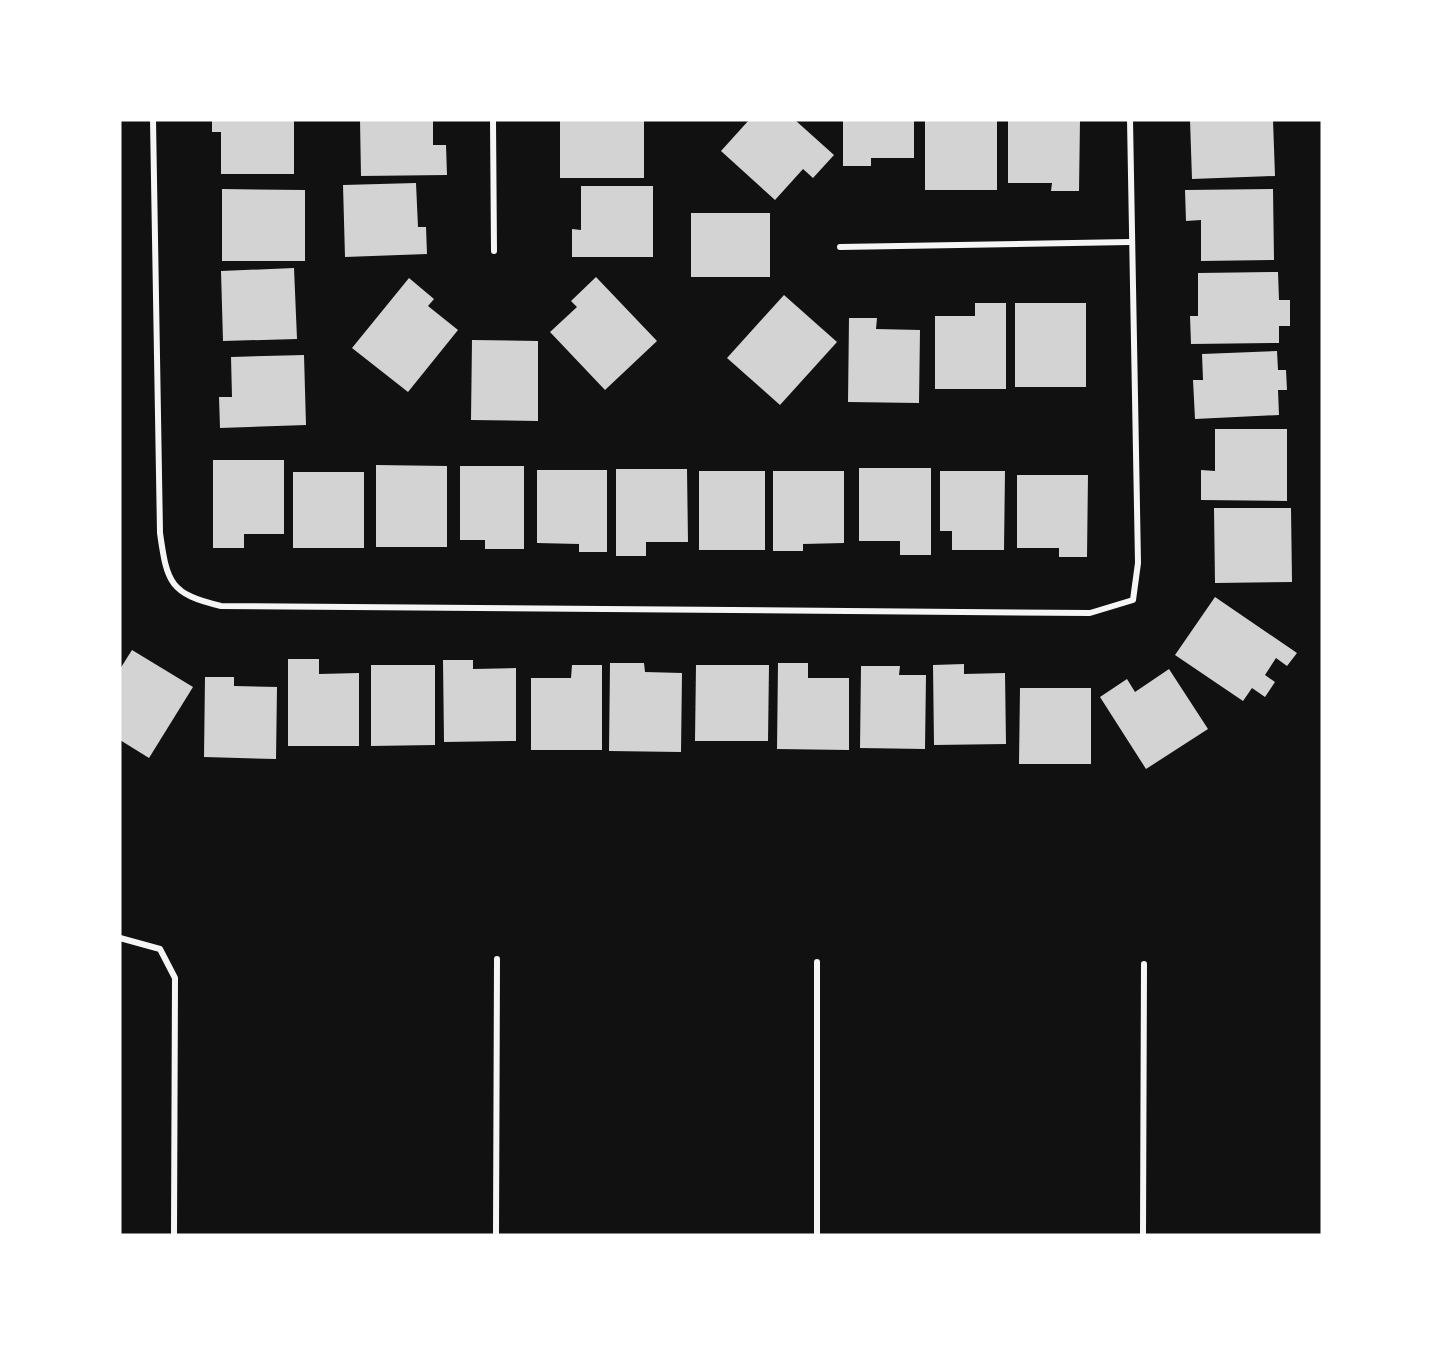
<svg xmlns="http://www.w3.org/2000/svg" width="1442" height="1355" viewBox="0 0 1442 1355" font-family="'Exo 2',sans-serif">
<rect width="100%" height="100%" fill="#111"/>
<g fill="#d3d3d3">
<path d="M212,120H294V174H221V132H212Z"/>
<path d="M360,120H433V145H446L447,175L361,176Z"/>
<rect x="560" y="120" width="84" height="58"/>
<path d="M749,120H795L834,155L813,178L803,169L775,200L721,151Z"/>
<path d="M843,120H914V158H871V166H843Z"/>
<rect x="925" y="120" width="72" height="70"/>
<path d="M1008,120H1080L1079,191H1051L1052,183H1008Z"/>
<path d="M1190,120H1273L1275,176L1192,179Z"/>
<path d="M416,183L418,227H426L427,254L345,257L343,185Z"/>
<path d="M581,186H653V257H572V229L581,230Z"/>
<path d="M222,189L305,190V261H222Z"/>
<path d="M1273,189L1274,260L1201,261V220L1186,221L1185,190Z"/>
<rect x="691" y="213" width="79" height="64"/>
<path d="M294,268L297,339L223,341L221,271Z"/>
<path d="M1278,272L1279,300H1290V326H1279V343L1191,344L1190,316H1198V273Z"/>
<path d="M596,277L657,341L605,390L550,332L577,307L571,301Z"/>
<path d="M409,278L434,299L428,306L458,330L408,392L352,348Z"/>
<path d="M784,295L837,342L780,405L727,358Z"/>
<path d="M975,303H1006V389H935V316H975Z"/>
<rect x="1015" y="303" width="71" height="84"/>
<path d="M849,318H877L876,329L920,330L919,403L848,402Z"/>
<path d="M472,340L538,341V421L471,420Z"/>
<path d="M1277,351L1278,370H1286L1287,390H1278L1279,415L1195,419L1193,380H1203L1202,354Z"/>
<path d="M304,355L306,425L220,428L219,397H232L231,357Z"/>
<path d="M1215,429H1287V501L1201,500V470L1215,471Z"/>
<path d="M213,460H284V534H244V548H213Z"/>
<path d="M376,465L447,466V547H376Z"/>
<path d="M460,466H524V549H485V540H460Z"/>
<path d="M859,468H931V555H900V541H859Z"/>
<path d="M616,469H687L688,542H646V556H616Z"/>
<path d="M537,470H607V552H579V544L537,543Z"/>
<rect x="699" y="471" width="66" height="79"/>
<path d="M773,471H844V543L803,544V551H773Z"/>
<path d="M940,471H1005L1004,550H952V531H940Z"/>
<rect x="293" y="472" width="71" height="76"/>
<path d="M1017,475H1088L1087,557H1059V548H1017Z"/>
<path d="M1214,508H1291L1292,582L1215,583Z"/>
<path d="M1215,597L1297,653L1287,666L1276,658L1265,675L1275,682L1265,697L1252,688L1243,701L1175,655Z"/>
<path d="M132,650L193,687L149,758L120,740V669Z"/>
<path d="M288,659H319V674L359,673V746H288Z"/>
<path d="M443,660H473V669L516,668V741L444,742Z"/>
<path d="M610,663H644L645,672L682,673L681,752L609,751Z"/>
<path d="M778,663H808V678H849V750L777,749Z"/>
<path d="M964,664V674L1005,673L1006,744L934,745L933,665Z"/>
<path d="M371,665H435V745L371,746Z"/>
<path d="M572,665H602V750H531V678H571Z"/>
<path d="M696,665H769L768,741H695Z"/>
<path d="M861,666H900L899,675H926L925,749L860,748Z"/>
<path d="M1169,669L1208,729L1146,769L1100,697L1127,679L1135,692Z"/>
<path d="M205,677H234V686L277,687L276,759L204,757Z"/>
<path d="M1020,688H1091V764H1019Z"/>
</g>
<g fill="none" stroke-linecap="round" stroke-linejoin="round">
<g stroke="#f5f5f5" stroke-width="6">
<path d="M153,120L160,533C167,583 170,594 221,606L1090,613L1133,600L1138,563L1130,120"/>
<path d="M493,120L494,251"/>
<path d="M840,247L1130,242"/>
<path d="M120,938L160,949L175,978L174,1235"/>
<path d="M496,1235L497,959"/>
<path d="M817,1235V962"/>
<path d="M1143,1235L1144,964"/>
</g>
</g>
<rect width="1442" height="1355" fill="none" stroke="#ffffff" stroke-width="243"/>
</svg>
